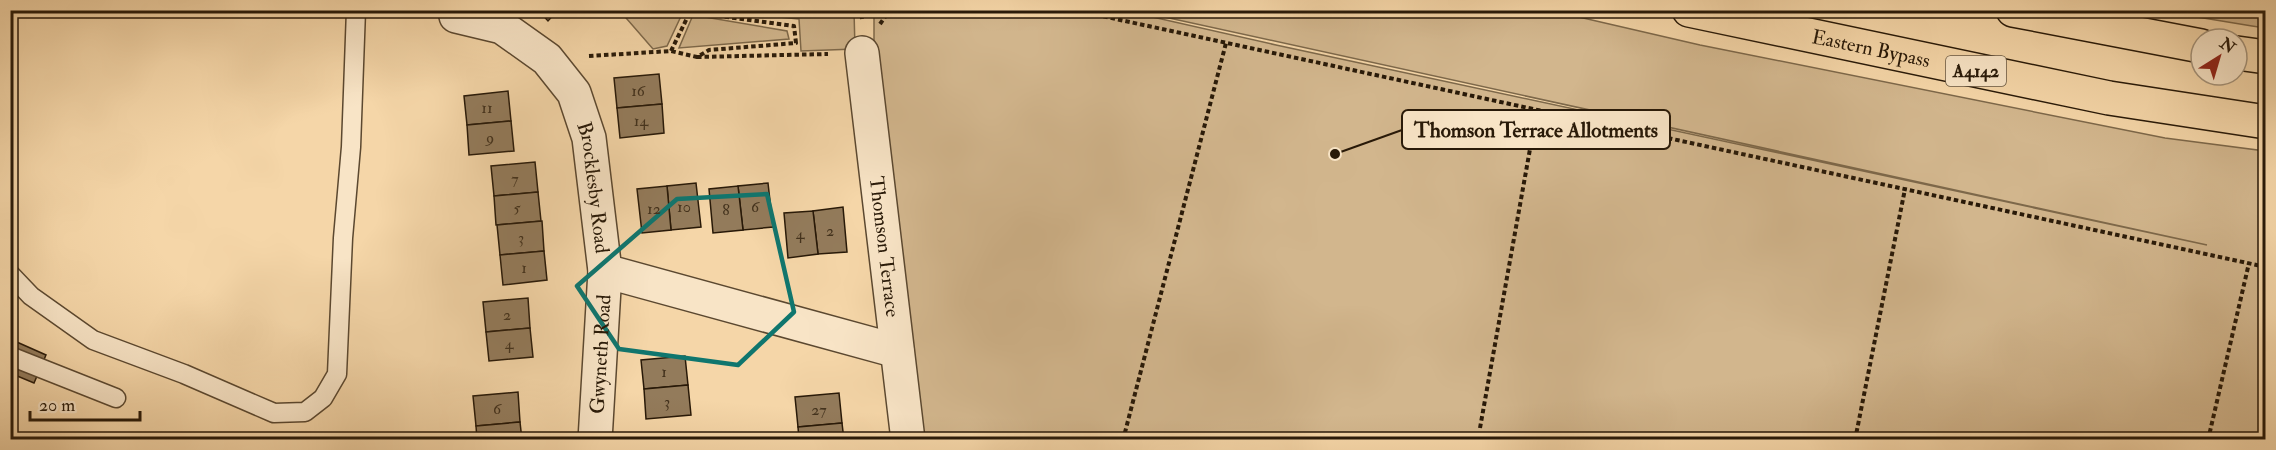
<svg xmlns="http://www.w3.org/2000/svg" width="2276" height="450" viewBox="0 0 2276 450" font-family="'IM FELL Double Pica',serif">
<rect width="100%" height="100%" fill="#f5d6a8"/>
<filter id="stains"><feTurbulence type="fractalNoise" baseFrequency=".00333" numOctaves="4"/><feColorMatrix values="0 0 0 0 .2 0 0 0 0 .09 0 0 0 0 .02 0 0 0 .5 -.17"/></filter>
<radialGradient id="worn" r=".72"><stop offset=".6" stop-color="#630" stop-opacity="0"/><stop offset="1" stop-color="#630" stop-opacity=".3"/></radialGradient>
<g fill="#d2b68d" stroke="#7d684a" stroke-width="1.5">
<path d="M743,10L854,11L855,49L801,51L799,19L739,13Z"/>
<path d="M682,11L683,12L667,46L653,49L620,11Z"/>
<path d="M874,11H1126L1276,45L2207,245L1137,11H1553L1700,45L2165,138L2265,151V439H919L874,50Z"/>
<path d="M2161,11H2265V28L2252,26Z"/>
<path d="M693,15L787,31L789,39L679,48Z"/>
</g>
<g fill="#937b5b" stroke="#281908" stroke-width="1.5">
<path d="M538,10H558L548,21Z"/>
<path d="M659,74L662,104L617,108L614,78Z"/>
<path d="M508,91L511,121L467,125L464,96Z"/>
<path d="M662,104L664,133L620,138L617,108Z"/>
<path d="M511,121L514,151L469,155L467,125Z"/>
<path d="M535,162L538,192L494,196L491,166Z"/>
<path d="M696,183L701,227L671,230L667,186Z"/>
<path d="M768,183L773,227L743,230L738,186Z"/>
<path d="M667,186L671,230L642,233L637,189Z"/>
<path d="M738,186L743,230L713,233L709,189Z"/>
<path d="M538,192L541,221L496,225L494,196Z"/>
<path d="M843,207L847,252L818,254L813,211Z"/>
<path d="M813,211L818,254L788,258L784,213Z"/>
<path d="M542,221L544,251L500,255L497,225Z"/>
<path d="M544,251L547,280L503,285L500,255Z"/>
<path d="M528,298L530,328L486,332L483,302Z"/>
<path d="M530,328L533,357L489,361L486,332Z"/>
<path d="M10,339L46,355L34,383L10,373Z"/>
<path d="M685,356L688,385L644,389L641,360Z"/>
<path d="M688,385L691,415L646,419L644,389Z"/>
<path d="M518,392L520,422L476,426L473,396Z"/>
<path d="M839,393L842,423L798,427L795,397Z"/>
<path d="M520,422L522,440H477L476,426Z"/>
<path d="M842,423L844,440H799L798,427Z"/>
</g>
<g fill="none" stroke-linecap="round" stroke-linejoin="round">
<defs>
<g id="service">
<path d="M10,274L31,296L93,340L184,374L274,413L305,412L323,398L337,374L343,238L351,147L356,10"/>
<path d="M10,356L116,398"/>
</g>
<g id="minor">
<path id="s1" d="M456,16L502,27L547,59L574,93L589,138L605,271L897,351"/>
<path id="s2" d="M862,53L908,440"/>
<path id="s3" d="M595,440L605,271"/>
</g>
<g id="trunk">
<path id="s4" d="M1689,10L2109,98L2266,122"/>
<path d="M2013,10L2201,46"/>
<path d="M2237,53L2266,57"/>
</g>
</defs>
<use href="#service" stroke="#5b4830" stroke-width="21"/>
<use href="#minor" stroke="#5b4830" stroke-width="36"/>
<use href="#trunk" stroke="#281908" stroke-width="36"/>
<g stroke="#281908" stroke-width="4" stroke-dasharray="4.5 3" stroke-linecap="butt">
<path d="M699,10L719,16L728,10"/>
<path d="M861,10L862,19"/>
<path d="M1074,10L2266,267"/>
<path d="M880,24L890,10"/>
<path d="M671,51L691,10"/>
<path d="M589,56L671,51L697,57L709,50L796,43L794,26L719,16"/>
<path d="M697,57L828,54"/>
<path d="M1480,428L1537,110"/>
<path d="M1123,440L1226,43"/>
<path d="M1855,440L1905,189"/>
<path d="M2208,440L2249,263"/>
</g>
<use href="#service" stroke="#f8e4c6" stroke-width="18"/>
<use href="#minor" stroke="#f8e4c6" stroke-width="33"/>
<use href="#trunk" stroke="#f5d6a8" stroke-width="33"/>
</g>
<path fill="none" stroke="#0f766e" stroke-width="4.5" stroke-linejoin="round" d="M767,194L794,312L738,365L619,349L577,286L677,199Z"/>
<g text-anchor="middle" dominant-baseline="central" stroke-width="5" stroke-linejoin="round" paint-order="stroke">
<g font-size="16" fill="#43321d">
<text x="638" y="91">16</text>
<text x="487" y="108">11</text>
<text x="641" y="121">14</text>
<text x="490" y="138">9</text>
<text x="515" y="179">7</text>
<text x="684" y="207">10</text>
<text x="755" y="207">6</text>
<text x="517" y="208">5</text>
<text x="654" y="209">12</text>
<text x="726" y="210">8</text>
<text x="830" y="231">2</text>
<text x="800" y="234">4</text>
<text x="521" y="238">3</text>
<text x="524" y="268">1</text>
<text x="507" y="315">2</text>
<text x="509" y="344">4</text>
<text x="664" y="372">1</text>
<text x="667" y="402">3</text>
<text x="497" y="409">6</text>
<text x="819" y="410">27</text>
</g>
<rect fill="#f8e4c6" stroke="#665641" stroke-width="1.5" x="1946" y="56" width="60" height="30" rx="4.5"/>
<g font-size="18" font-weight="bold" fill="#281908">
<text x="1976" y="71">A4142</text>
</g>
<g font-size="20" fill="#281908" stroke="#f8e4c6">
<text stroke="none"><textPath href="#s4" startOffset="186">Eastern Bypass</textPath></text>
<text stroke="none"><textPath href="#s1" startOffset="243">Brocklesby Road</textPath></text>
<text stroke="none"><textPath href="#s2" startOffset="195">Thomson Terrace</textPath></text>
<text stroke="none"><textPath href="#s3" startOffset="86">Gwyneth Road</textPath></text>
</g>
</g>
<path fill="none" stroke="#281908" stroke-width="2" d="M1335 154L1402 130"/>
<circle fill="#281908" stroke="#f8e4c6" stroke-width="2" cx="1335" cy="154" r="6"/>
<rect fill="#f8e4c6" stroke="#281908" stroke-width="2" x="1402" y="110" width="268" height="39" rx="6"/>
<g font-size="21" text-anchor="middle" font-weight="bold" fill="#281908">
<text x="1536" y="137">Thomson Terrace Allotments</text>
</g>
<rect width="2276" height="450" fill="none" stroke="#f5d6a8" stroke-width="36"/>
<rect x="12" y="12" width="2252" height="426" fill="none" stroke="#281908" stroke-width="3"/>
<rect x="18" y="18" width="2240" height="414" fill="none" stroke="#281908" stroke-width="1.5"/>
<g transform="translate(2219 57) rotate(37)"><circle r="28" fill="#f8e4c6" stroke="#a5937a" stroke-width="1.5"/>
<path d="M0-4.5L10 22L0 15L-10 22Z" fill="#8f2418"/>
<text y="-9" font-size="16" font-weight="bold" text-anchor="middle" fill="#281908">N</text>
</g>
<path d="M30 411v9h110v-9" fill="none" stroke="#281908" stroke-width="3"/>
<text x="39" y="411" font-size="18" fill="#281908" stroke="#f8e4c6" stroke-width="4.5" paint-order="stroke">20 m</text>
<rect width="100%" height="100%" filter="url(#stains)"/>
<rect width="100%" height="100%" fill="url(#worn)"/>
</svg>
